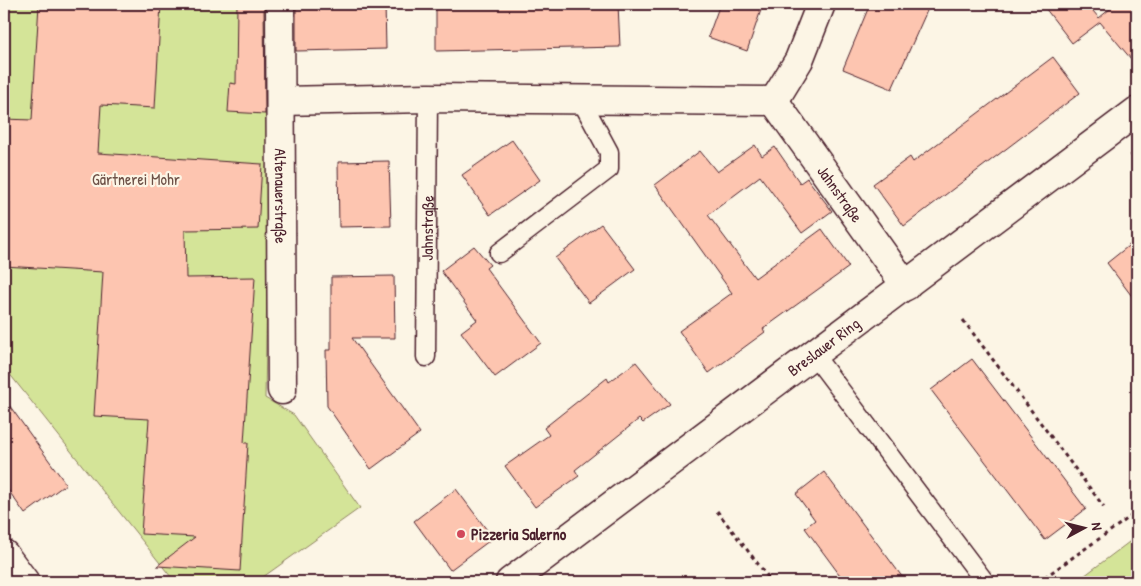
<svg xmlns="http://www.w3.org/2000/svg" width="1141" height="586" viewBox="0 0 1141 586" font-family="'Patrick Hand',sans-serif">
<rect width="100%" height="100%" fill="#fcf5e5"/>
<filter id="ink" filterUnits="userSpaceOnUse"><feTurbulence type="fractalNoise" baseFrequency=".02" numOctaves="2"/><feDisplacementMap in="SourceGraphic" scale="10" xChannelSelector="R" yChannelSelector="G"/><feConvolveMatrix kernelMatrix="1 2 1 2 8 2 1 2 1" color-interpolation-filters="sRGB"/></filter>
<g filter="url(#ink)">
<g fill="#d4e498" stroke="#8f8262">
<path d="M4,4H272L265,398L294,415L360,508L256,582H175L8,372L4,353Z"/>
<path d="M1137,536V582H1076Z"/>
</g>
<g fill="#fdc5b0" stroke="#4a1f2b">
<path d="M39,4H161L155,108L101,105L98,153L262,164L258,229L185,230L186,278L255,277L244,443H248L240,571L157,566L195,537L141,534L149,419L94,416L103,272L4,266V119L32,120Z"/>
<path d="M237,4H264L265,114L228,112L230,83L236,84Z"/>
<path d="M296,4H385L386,49L296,51Z"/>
<path d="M436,4H618L620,47L436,51Z"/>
<path d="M720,4H763L747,51L708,37Z"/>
<path d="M870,4H930L892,89L843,69Z"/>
<path d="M1042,4H1087L1099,18L1116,4H1137V66L1100,22L1072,43Z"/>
<path d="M1053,57L1080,93L904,226L873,184L910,157L913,162Z"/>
<path d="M512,140L540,180L490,215L462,175Z"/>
<path d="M755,145L762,156L775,147L800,183L807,178L832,211L802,233L760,176L708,215L755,278L822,229L849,267L763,329L765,332L709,373L679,331L732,293L655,185L700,151L717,172Z"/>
<path d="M389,161L391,226L339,227L338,162Z"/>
<path d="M601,224L635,269L589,303L555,258Z"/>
<path d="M1137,239V303L1107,263Z"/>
<path d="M474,246L490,265L486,268L541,343L495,377L461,332L477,320L441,271Z"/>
<path d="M394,276L395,338H352L420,433L371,469L327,406L326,350H331V277Z"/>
<path d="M972,359L1086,509L1045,540L931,390Z"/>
<path d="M636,362L670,404L643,423L639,419L575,470L579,476L535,507L505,466L549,435L544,428L607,378L609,382Z"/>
<path d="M4,398L66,484L25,514L4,484Z"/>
<path d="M824,472L906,582H845L828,559L805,528L815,520L796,494Z"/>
<path d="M456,489L493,538L450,570L414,521Z"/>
</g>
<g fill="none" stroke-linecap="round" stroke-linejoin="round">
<defs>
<g id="service">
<path d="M499,253L609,169V152L581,100"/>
<path d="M814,355L985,582"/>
<path id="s1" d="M426,357L428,98"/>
</g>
<g id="minor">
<path id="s2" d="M280,4L282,390"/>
<path d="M281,101L428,98L774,101L799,60L821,4"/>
<path id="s3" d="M774,101L906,286"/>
<path d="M4,554L25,582"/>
</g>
<g id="secondary">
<path id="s4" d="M510,582L1137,111"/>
</g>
</defs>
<use href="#service" stroke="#4a1f2b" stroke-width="21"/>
<use href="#minor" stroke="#4a1f2b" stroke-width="31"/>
<use href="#secondary" stroke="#4a1f2b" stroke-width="31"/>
<g stroke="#4a1f2b" stroke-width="3" stroke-dasharray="4 4" stroke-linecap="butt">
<path d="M1131,154L1137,164"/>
<path d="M963,320L1104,507"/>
<path d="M717,511L772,582"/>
<path d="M1038,582L1137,512"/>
</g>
<use href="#service" stroke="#fcf5e5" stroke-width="18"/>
<use href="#minor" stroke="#fcf5e5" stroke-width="28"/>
<use href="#secondary" stroke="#fcf5e5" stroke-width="28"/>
</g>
</g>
<circle fill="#d1495b" stroke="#fcf5e5" stroke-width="2" cx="461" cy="534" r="5"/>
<g text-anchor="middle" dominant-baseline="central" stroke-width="4.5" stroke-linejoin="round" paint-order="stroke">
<g font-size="16" fill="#6c5046" stroke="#fcf5e5">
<text x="136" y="179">Gärtnerei Mohr</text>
</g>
<g font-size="16" fill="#4a1f2b" stroke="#fcf5e5">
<text stroke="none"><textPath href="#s3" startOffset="114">Jahnstraße</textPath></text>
<text stroke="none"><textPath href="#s2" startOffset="192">Altenauerstraße</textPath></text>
<text stroke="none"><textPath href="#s1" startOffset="129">Jahnstraße</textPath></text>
<text stroke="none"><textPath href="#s4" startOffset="392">Breslauer Ring</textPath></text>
</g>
<g font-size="16" font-weight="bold" fill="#4a1f2b" stroke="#fcf5e5" text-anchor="start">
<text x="471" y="534">Pizzeria Salerno</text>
</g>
</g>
<rect width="1141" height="586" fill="none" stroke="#fcf5e5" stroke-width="20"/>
<rect x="10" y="10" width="1121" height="566" fill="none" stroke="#4a1f2b" stroke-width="2" filter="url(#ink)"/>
<g transform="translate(1084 528) rotate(83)" stroke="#fcf5e5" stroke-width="4" paint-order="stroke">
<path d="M0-4L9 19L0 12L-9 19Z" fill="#4a1f2b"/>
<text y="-8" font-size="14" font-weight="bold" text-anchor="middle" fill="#4a1f2b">N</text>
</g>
</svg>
